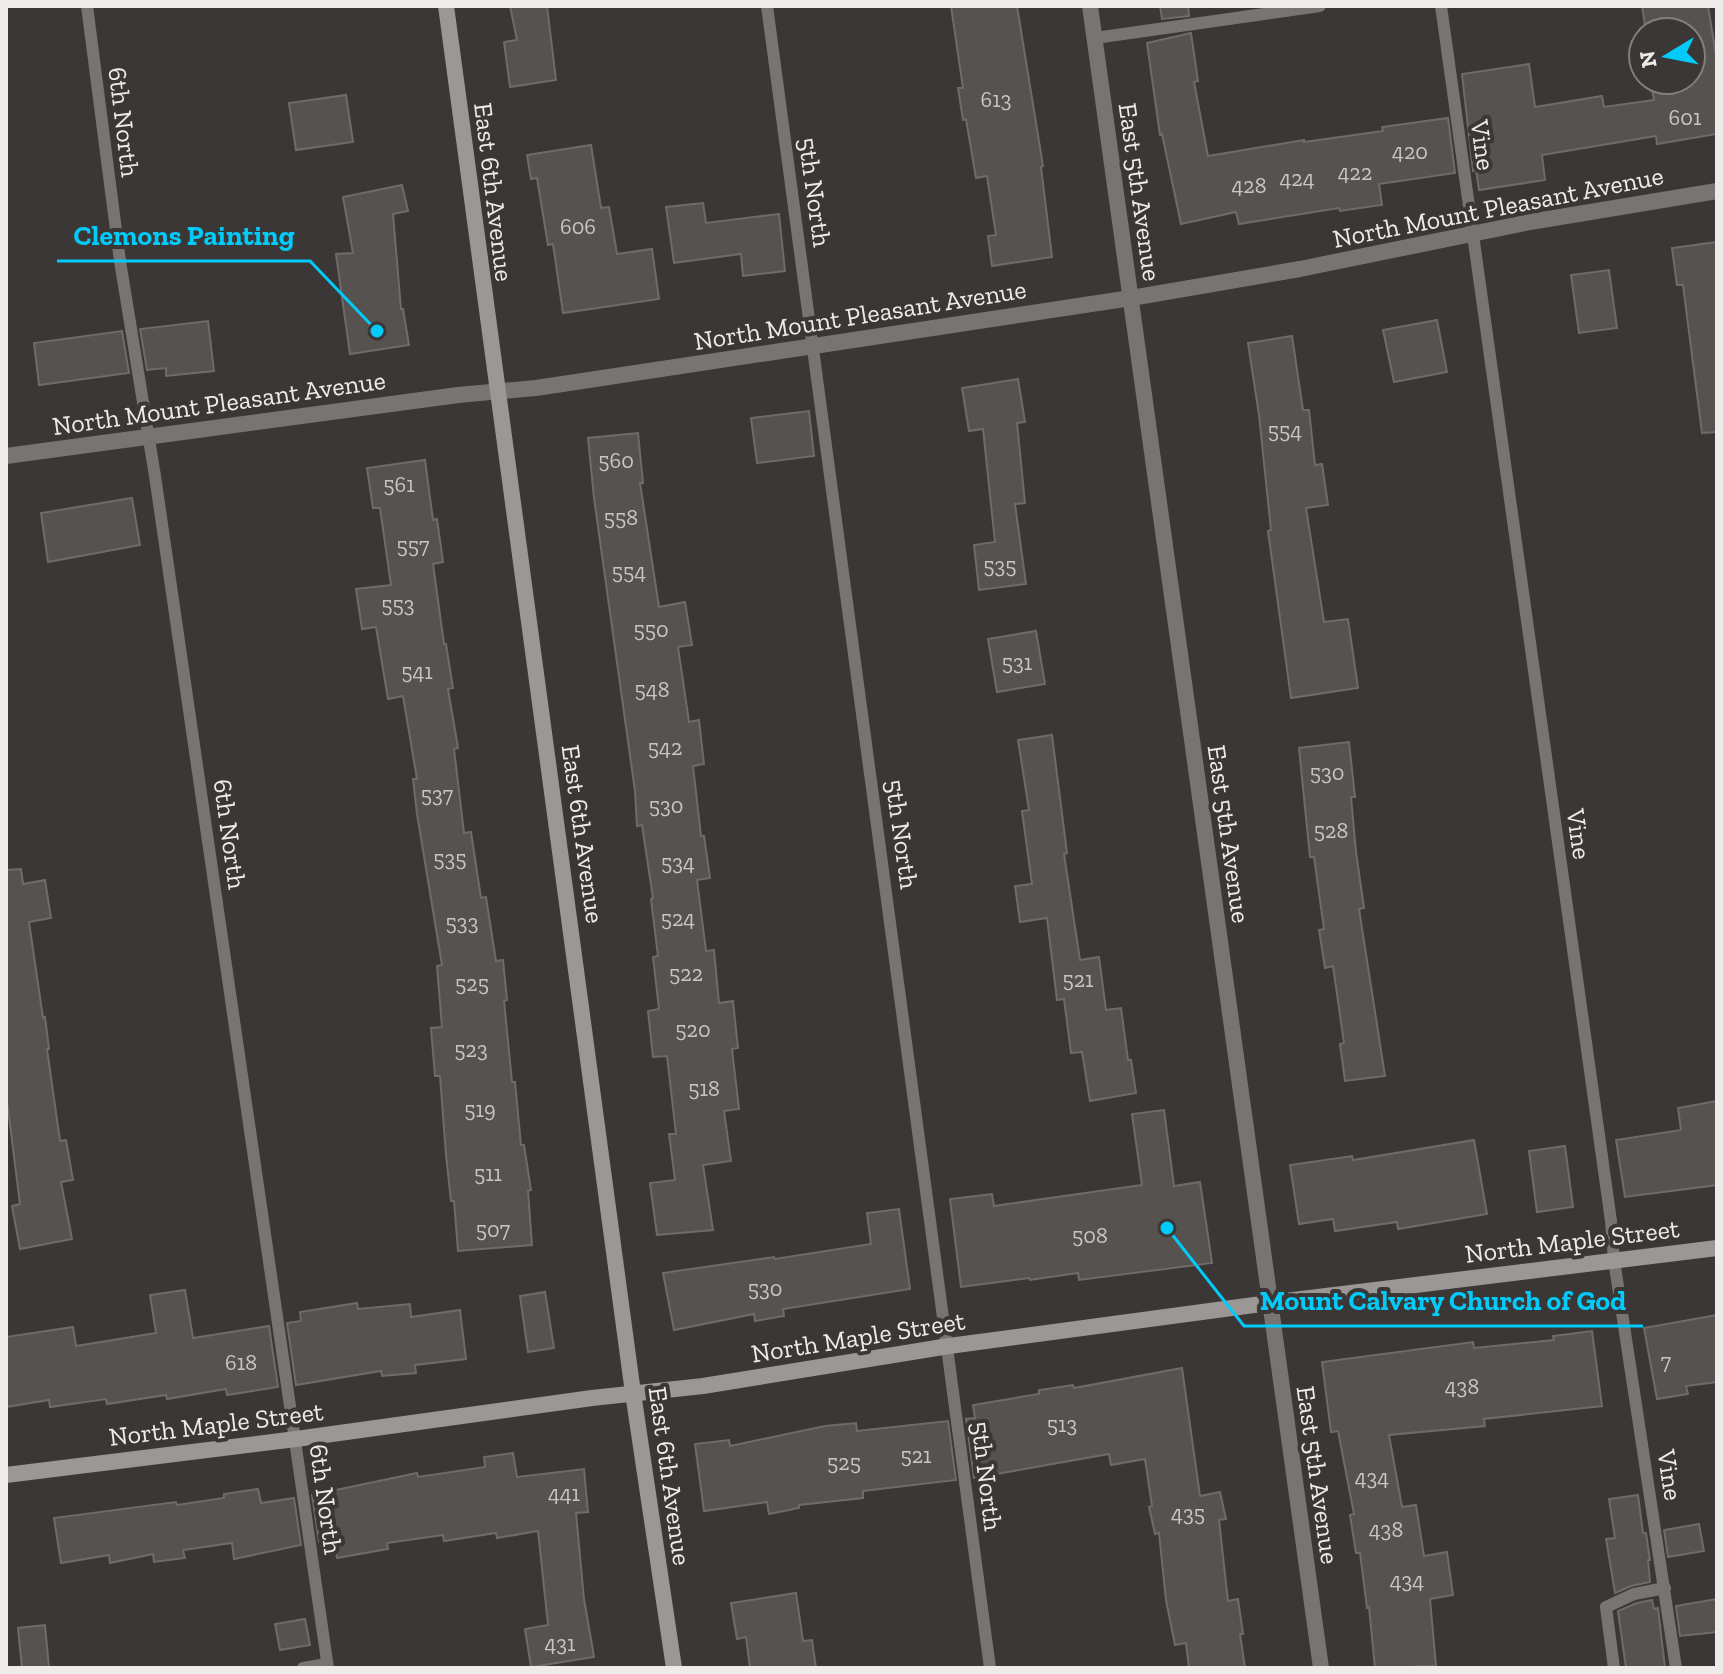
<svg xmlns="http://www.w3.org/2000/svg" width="1723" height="1674" viewBox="0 0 1723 1674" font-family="'Zilla Slab',serif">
<rect width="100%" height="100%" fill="#3a3736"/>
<g fill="#555250" stroke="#6f6b6a" stroke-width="2">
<path d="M510,6H547L556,80L510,87L504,42L517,40Z"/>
<path d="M951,6H1017L1043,166L1041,167L1052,257L992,266L988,236L996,235L987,176L976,178L966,119L963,120L958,88H963Z"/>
<path d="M1160,6H1188L1189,16L1162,19Z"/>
<path d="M1642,6H1708L1717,61V134L1657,144L1656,136L1542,155L1545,180L1479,190L1476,170L1473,171L1462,74L1529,64L1535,107L1602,96L1604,107L1654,100L1650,80H1691V32H1646Z"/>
<path d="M1191,33L1198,81L1194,82L1208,156L1304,140V142L1383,131L1382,127L1448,118L1455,173L1379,184L1382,205L1340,211L1339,208L1239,224L1236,212L1181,224L1162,134L1160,135L1147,43Z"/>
<path d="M346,95L353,142L296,150L289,103Z"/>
<path d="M591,145L601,208L609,207L617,254L652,249L659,299L563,313L553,244L548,245L537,178L531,179L527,155Z"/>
<path d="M402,185L408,211L393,214L401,309H403L409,345L350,354L336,254L353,253L343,197Z"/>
<path d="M703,203L706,223L779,214L785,271L743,276L741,254L674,263L666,207Z"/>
<path d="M1717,242V432L1702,433L1683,285H1677L1672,248Z"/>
<path d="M1609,270L1617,328L1579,333L1571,275Z"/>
<path d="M1437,320L1447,372L1394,382L1383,330Z"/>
<path d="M208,321L214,371L166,376V368L147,370L140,329Z"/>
<path d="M122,331L129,373L39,385L34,343Z"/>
<path d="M1292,336L1303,410H1309L1315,465L1322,464L1328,505L1306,508L1324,622L1348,619L1358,688L1291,698L1268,531L1271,530L1259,415L1248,343Z"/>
<path d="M1018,379L1025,422L1017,423L1025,503L1015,504L1026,584L979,590L974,545L995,542L983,429L969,431L962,388Z"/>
<path d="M809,411L814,456L757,463L751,418Z"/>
<path d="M638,433L643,483H640L659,607L685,602L692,645L678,647L689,722L699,720L704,764L693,766L701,836H704L710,878L697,880L706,951L714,950L719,1003L733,1001L738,1048L732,1049L739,1109L724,1111L731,1161L703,1165L713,1230L657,1235L650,1183L675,1180L669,1134H676L667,1056L653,1057L648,1011L659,1009L653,957L658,956L651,899L653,898L642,825L637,826L635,791L594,498L588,438Z"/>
<path d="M425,460L433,520L437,519L443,562L433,564L444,644H446L453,688L448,689L458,748L454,749L464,833L471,832L481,898L486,897L496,961L503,960L507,1000L504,1001L512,1082H515L521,1145H524L531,1190L528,1191L532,1245L458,1251L454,1201H451L446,1155L440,1076H435L431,1028L442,1027L437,966L442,965L417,814L413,779H417L403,696L388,699L376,627L362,629L356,589L391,585L380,508H373L367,468Z"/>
<path d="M132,498L140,545L48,562L41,513Z"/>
<path d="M1036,631L1045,684L997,692L988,639Z"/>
<path d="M1052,735L1067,853L1064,854L1080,960L1099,957L1106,1010L1121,1008L1128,1060H1131L1136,1093L1090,1101L1082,1052L1071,1053L1064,999L1057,1000L1047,918L1020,922L1015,886L1032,884L1022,811L1029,810L1018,740Z"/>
<path d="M1349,742L1355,797H1351L1356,852L1364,908L1359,909L1385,1076L1345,1081L1340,1044L1344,1043L1333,966L1325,968L1319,930L1324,929L1314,857H1310L1299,748Z"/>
<path d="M21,869L23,884L45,880L51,918L29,922L43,1018L45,1017L49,1049H47L60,1141L66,1140L73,1180L61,1182L72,1239L20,1249L12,1206L20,1204L6,1093V870Z"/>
<path d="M1717,1101V1185L1625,1197L1616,1140L1681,1130L1678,1108Z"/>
<path d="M1164,1110L1174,1186L1200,1182L1212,1263L1079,1280L1078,1273L1030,1280L1029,1278L961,1287L950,1199L992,1194L994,1206L1142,1185L1132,1114Z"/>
<path d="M1474,1140L1487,1214L1398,1229L1397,1222L1335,1231L1333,1219L1299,1224L1290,1165L1352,1156L1353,1160Z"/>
<path d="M1565,1146L1573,1207L1537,1212L1529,1151Z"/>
<path d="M899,1209L910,1289L783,1309L784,1316L755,1321L754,1314L674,1330L663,1273L774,1257L775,1259L871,1244L867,1213Z"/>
<path d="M185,1290L193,1338L269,1326L278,1387L227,1395L226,1389L167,1399L166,1395L107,1404L106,1399L50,1407L49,1400L6,1407V1337L73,1327L76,1346L156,1333L150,1295Z"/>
<path d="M545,1292L554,1348L528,1352L520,1296Z"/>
<path d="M357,1303L358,1309L410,1304L411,1317L460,1310L466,1359L415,1365L416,1373L382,1376L381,1371L296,1385L287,1323L301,1321L300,1312Z"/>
<path d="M1717,1315V1382L1686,1386L1688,1394L1657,1399L1644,1328Z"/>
<path d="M1592,1331L1602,1406L1484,1419L1485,1426L1389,1435L1402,1507L1416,1505L1424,1556L1447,1552L1453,1595L1430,1599L1436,1666L1375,1668L1369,1607L1367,1608L1360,1553H1356L1350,1515L1354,1514L1338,1431L1331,1432L1322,1362L1473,1342L1474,1348L1554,1340L1553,1336Z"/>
<path d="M1182,1368L1200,1496L1220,1492L1226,1519L1219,1520L1228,1601L1238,1599L1243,1634H1240L1245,1668H1189L1186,1643L1175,1645L1166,1600L1159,1533L1155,1534L1149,1507L1152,1506L1145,1459L1111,1465L1109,1454L974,1478L966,1419L975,1418L973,1405L1039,1394V1390L1073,1385L1074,1388Z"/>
<path d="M948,1421L956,1480L863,1491V1498L799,1505V1508L769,1514L767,1502L704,1511L695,1444L729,1440L730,1446L825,1426L856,1423L857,1431Z"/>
<path d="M513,1453L517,1477L584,1469L588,1512L576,1513L584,1599L594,1657L531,1667L525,1629L548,1625L538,1531L497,1538L496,1533L444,1541L443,1535L387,1543L388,1549L337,1558L334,1540L319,1542L312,1495L417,1473L418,1477L485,1467L484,1457Z"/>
<path d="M258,1489L261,1503L294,1498L301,1545L234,1559L232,1543L183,1550L185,1558L154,1562L153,1554L110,1563L109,1555L61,1563L54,1518L176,1502L177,1505L224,1498V1494Z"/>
<path d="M1638,1495L1643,1533H1646L1650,1560H1648L1650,1582L1631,1586L1615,1593L1606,1539L1615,1538L1609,1499Z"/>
<path d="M1699,1524L1704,1551L1668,1557L1664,1530Z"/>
<path d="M796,1593L803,1641L812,1640L816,1668H750L746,1637L737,1639L731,1603Z"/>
<path d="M1717,1599V1632L1680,1636L1676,1606Z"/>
<path d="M1652,1600L1654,1609L1658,1608L1665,1668H1626L1618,1611L1637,1603Z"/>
<path d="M305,1619L310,1645L280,1650L275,1624Z"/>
<path d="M45,1625L49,1668H22L18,1628Z"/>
</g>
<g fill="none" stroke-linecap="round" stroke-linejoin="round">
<g stroke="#777574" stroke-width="12">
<path d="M87,6L120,261L155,476L328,1668"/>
<path d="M767,6L990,1668"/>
<path d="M1441,6L1611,1221L1614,1260L1676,1668"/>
<path d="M1095,38L1320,6"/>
<path d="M303,1668L327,1664"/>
<path d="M1614,1668L1606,1607L1634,1594L1665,1588"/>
</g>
<g stroke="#777574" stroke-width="16">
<path d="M1090,6L1321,1668"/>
<path d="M6,456L458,395L536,388L1131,298L1300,269L1530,222L1717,191"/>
</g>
<g stroke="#9a9796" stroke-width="16">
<path d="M446,6L633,1393L674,1668"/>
<path d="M6,1475L296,1439L592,1398L703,1386L949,1346L1269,1303L1717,1248"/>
</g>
</g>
<g text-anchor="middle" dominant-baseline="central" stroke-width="8" stroke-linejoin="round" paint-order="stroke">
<g font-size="22" fill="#c8c6c4">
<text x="996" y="99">613</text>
<text x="1685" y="117">601</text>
<text x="1410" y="151">420</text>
<text x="1355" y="172">422</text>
<text x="1297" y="178">424</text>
<text x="1249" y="185">428</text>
<text x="578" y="226">606</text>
<text x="1285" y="430">554</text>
<text x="616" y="460">560</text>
<text x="399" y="484">561</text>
<text x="621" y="517">558</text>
<text x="413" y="545">557</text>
<text x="1000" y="565">535</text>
<text x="629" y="571">554</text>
<text x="398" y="604">553</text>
<text x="651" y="629">550</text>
<text x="1017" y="662">531</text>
<text x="417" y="671">541</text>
<text x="652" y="689">548</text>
<text x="665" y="747">542</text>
<text x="1327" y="772">530</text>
<text x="437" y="794">537</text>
<text x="666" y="805">530</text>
<text x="1331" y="830">528</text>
<text x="450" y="858">535</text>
<text x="678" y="862">534</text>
<text x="678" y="918">524</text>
<text x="462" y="922">533</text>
<text x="686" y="973">522</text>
<text x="1078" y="979">521</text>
<text x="472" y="983">525</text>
<text x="693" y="1029">520</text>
<text x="471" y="1049">523</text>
<text x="704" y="1088">518</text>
<text x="480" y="1109">519</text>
<text x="488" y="1173">511</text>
<text x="493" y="1229">507</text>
<text x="1090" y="1235">508</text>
<text x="765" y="1288">530</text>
<text x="1666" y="1361">7</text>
<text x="241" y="1362">618</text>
<text x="1462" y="1386">438</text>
<text x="1062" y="1424">513</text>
<text x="916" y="1455">521</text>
<text x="844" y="1462">525</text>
<text x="1372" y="1477">434</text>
<text x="564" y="1493">441</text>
<text x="1188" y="1513">435</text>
<text x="1386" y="1529">438</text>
<text x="1407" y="1580">434</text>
<text x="560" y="1643">431</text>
</g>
<g font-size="26" fill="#eeeceb" stroke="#3a3736">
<text transform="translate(124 122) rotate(83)">6th North</text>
<text transform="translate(1483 145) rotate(82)">Vine</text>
<text transform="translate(494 192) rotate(83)">East 6th Avenue</text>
<text transform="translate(815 192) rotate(82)">5th North</text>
<text transform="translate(1140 192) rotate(82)">East 5th Avenue</text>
<text transform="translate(1498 207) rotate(-11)">North Mount Pleasant Avenue</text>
<text transform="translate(860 315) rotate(-9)">North Mount Pleasant Avenue</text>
<text transform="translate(219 403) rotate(-8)">North Mount Pleasant Avenue</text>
<text transform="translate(230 834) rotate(82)">6th North</text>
<text transform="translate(583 834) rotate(82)">East 6th Avenue</text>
<text transform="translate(902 834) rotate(82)">5th North</text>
<text transform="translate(1229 834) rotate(82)">East 5th Avenue</text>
<text transform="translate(1579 834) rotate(82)">Vine</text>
<text transform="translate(1572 1241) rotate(-7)">North Maple Street</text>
<text transform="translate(858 1337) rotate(-9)">North Maple Street</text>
<text transform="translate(216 1424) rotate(-7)">North Maple Street</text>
<text transform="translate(1318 1475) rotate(82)">East 5th Avenue</text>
<text transform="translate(1670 1475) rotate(81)">Vine</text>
<text transform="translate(670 1476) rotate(82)">East 6th Avenue</text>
<text transform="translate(987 1476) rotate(83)">5th North</text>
<text transform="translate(326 1499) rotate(82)">6th North</text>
</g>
</g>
<path fill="none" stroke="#03cbf9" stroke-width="3" d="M377 331L310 261H57M1167 1228L1244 1326H1643"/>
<g fill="#03cbf9" stroke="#3a3736" stroke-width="3">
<circle cx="377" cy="331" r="8"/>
<circle cx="1167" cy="1228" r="8"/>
</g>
<g font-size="28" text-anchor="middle" font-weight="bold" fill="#03cbf9" stroke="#3a3736" stroke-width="8" stroke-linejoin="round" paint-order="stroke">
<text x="184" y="245">Clemons Painting</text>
<text x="1443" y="1310">Mount Calvary Church of God</text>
</g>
<rect width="1723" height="1674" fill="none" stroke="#eeeceb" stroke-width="16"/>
<g transform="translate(1667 56) rotate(260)"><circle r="38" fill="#3a3736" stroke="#827f7e" stroke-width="2"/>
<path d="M0-6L14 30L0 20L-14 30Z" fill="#03cbf9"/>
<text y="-12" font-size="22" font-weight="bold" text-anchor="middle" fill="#eeeceb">N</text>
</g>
</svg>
